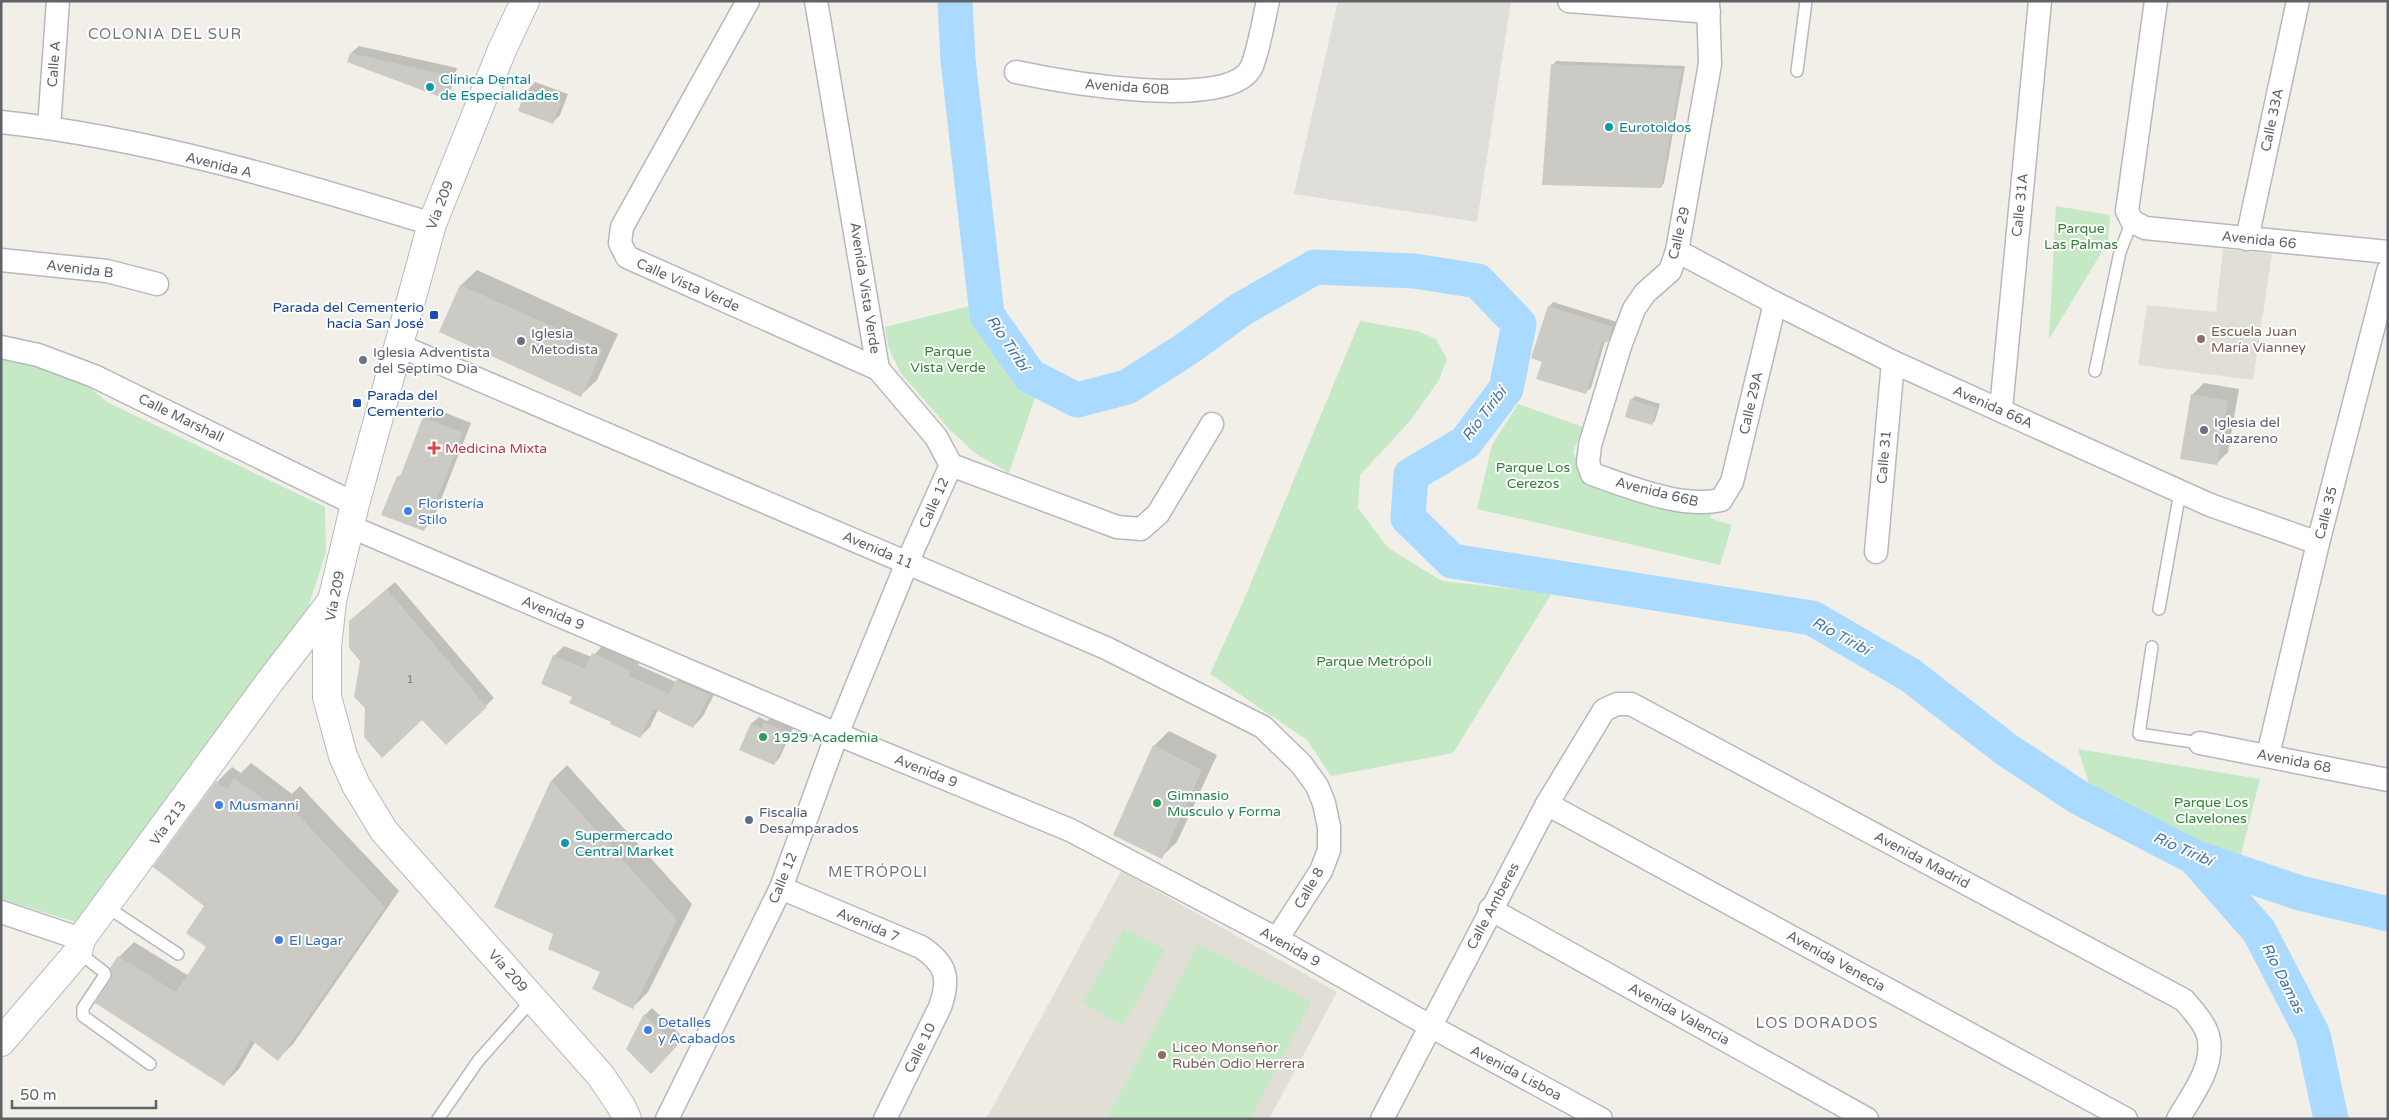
<svg xmlns="http://www.w3.org/2000/svg" width="2389" height="1120" viewBox="0 0 2389 1120" font-family="'Varela Round',sans-serif">
<rect width="100%" height="100%" fill="#f1efe8"/>
<path fill="#e0deda" d="M1338,1H1511L1477,222L1294,194Z"/>
<g fill="#e1ded6">
<path d="M2223,249L2272,254L2253,380L2138,365L2147,305L2216,312Z"/>
<path d="M1121,871L1337,992L1269,1119H986Z"/>
</g>
<g fill="#c5e8c5">
<path d="M2056,206L2110,215L2108,242L2049,339Z"/>
<path d="M974,305L977,322L1023,389L1036,395L1009,473L975,453L950,430L900,372L888,346L885,327Z"/>
<path d="M1360,321L1417,331L1436,339L1447,359L1439,380L1410,421L1360,475L1358,508L1388,548L1442,581L1552,593L1453,753L1331,776L1307,740L1210,674L1243,602Z"/>
<path d="M1,359L72,373L107,402L325,507L326,552L307,611L81,924L1,899Z"/>
<path d="M1518,404L1583,427L1573,452L1582,470L1713,510L1710,518L1732,525L1720,565L1477,509L1492,445Z"/>
<path d="M2078,749L2260,779L2239,862L2186,842L2091,790Z"/>
<path d="M1124,928L1165,950L1123,1026L1083,1003Z"/>
<path d="M1198,944L1311,1002L1250,1119H1107Z"/>
</g>
<g fill="#0003">
<path d="M359,46L457,68L451,89L443,97L351,53Z"/>
<path d="M1556,61L1685,66L1664,183L1661,187L1553,65Z"/>
<path d="M535,82L568,94L560,115L553,122L528,90Z"/>
<path d="M477,270L618,334L597,380L581,395L440,332L461,285Z"/>
<path d="M1553,302L1617,322L1611,337L1607,341H1605L1591,388L1586,392L1544,361L1549,307Z"/>
<path d="M2204,383L2239,389L2228,452L2216,464L2192,395Z"/>
<path d="M1635,396L1660,404L1655,421L1651,424L1626,416L1632,399Z"/>
<path d="M434,408L471,423L433,520L423,530L398,477L403,473L424,418Z"/>
<path d="M395,582L494,698L446,744L422,718L366,708L358,614Z"/>
<path d="M604,644L641,660L638,665L676,682L687,670L719,685L703,716L693,727L658,710L650,727L640,737L574,696L554,656L564,646L592,657Z"/>
<path d="M772,716L794,726L780,757L774,764L740,749L752,723L759,717L767,721Z"/>
<path d="M1169,731L1217,755L1177,842L1161,857L1154,746Z"/>
<path d="M251,763L292,794L300,786L399,891L293,1044L278,1059L255,1042L239,1069L224,1084L113,979L119,957L134,942L189,976L208,947L205,906L217,782L232,767L241,773Z"/>
<path d="M567,765L692,904L648,992L633,1007L602,971L555,933L495,906L552,780Z"/>
<path d="M652,1008L684,1038L651,1072L645,1015Z"/>
</g>
<g fill="none" stroke-linecap="round" stroke-linejoin="round">
<g stroke="#aadaff" stroke-width="35">
<path d="M955,1L958,60L987,315L1030,376L1077,400L1127,387L1188,348L1240,310L1315,267L1414,271L1478,281L1519,324L1506,389L1465,443L1411,475L1408,518L1452,561L1812,618L1910,675L2007,750L2078,797L2194,857L2300,893L2388,914"/>
<path d="M2195,858L2259,931L2313,1035L2331,1119"/>
</g>
</g>
<g fill="#cccac5">
<path d="M350,53L451,76L443,98L347,62Z"/>
<path d="M1551,64L1682,69L1661,188L1542,185Z"/>
<path d="M526,89L561,102L553,124L518,111Z"/>
<path d="M460,285L603,349L581,397L439,332Z"/>
<path d="M1548,306L1613,327L1607,343L1602,341L1586,394L1536,379L1542,362L1531,358Z"/>
<path d="M2191,394L2228,401L2217,465L2180,459Z"/>
<path d="M1630,399L1657,408L1652,425L1625,417Z"/>
<path d="M423,417L463,433L424,531L381,515L397,476L400,477Z"/>
<path d="M387,589L487,707L446,745L422,720L382,758L364,737L365,708L354,697L360,661L349,648V621Z"/>
<path d="M592,653L631,671L629,676L669,694L676,680L710,695L693,728L654,709L640,738L610,724L611,722L569,703L572,697L541,684L553,655L585,669Z"/>
<path d="M764,722L788,733L774,765L739,750L751,723L762,728Z"/>
<path d="M1153,745L1202,770L1162,859L1113,835Z"/>
<path d="M234,778L277,809L284,800L385,907L278,1061L251,1040L224,1086L95,1003L111,979L110,968L118,956L176,992L206,947L186,933L204,906L153,867L216,781L227,789Z"/>
<path d="M551,780L677,920L633,1009L592,989L600,972L548,949L553,934L494,907Z"/>
<path d="M644,1014L677,1046L651,1074L626,1049Z"/>
</g>
<g fill="none" stroke-linecap="round" stroke-linejoin="round">
<defs>
<g id="service">
<path d="M1797,71L1806,1"/>
<path d="M2095,371L2120,252L2132,221"/>
<path d="M2159,609L2180,492"/>
<path d="M2152,647L2139,734L2200,743"/>
<path d="M107,907L178,954"/>
<path d="M78,952L104,972L105,975L83,1008V1016L150,1064"/>
<path d="M438,1119L478,1061L533,999"/>
</g>
<g id="minor">
<path d="M748,1L622,227L620,243L627,257L878,369"/>
<path d="M816,1L878,369L936,437L951,465L1117,527L1141,529L1158,514L1212,424"/>
<path d="M1569,1L1709,12"/>
<path d="M1708,1L1710,64L1677,251L1670,271L1645,293L1634,309L1620,346L1590,445L1588,463L1592,474C1630,487 1682,509 1721,500L1732,482L1775,303"/>
<path d="M2156,1L2127,211L2132,221L2145,228L2388,252"/>
<path d="M1016,72C1058,81 1228,112 1251,68C1258,55 1264,17 1268,1"/>
<path d="M1,122C148,138 292,181 432,224"/>
<path d="M49,127L58,1"/>
<path d="M2247,239L2298,1"/>
<path d="M1677,251L1775,303L1893,362L2210,505L2318,543"/>
<path d="M1,260L107,271L157,284"/>
<path d="M398,345L1106,648L1263,727L1302,765L1317,786L1324,803L1329,827V850L1321,871L1277,939"/>
<path d="M1,347L38,355L94,376L355,504"/>
<path d="M2001,409L2040,1"/>
<path d="M349,526L837,734L1070,830L1277,939L1430,1026L1601,1119"/>
<path d="M1876,552L1893,362"/>
<path d="M2200,743L2388,780"/>
<path d="M2268,755L2318,543L2388,271"/>
<path d="M1547,804L2126,1119"/>
<path d="M781,888L921,947C947,964 950,979 940,1007L885,1119"/>
<path d="M1490,909L1867,1119"/>
<path d="M1,912L81,939"/>
<path d="M667,1119L781,888L837,734L907,563L951,465"/>
<path d="M1382,1119L1547,804L1604,710L1617,704H1631L2184,1000C2193,1011 2207,1025 2209,1040C2213,1069 2192,1095 2178,1119"/>
</g>
<g id="secondary">
<path d="M525,1L502,50L432,224L355,504L332,601L327,647V697L343,756L356,785L384,831L601,1076L621,1106L627,1119"/>
<path d="M1,1042L78,952L81,939L271,680L331,602"/>
</g>
</defs>
<use href="#service" stroke="#b5b8bc" stroke-width="14"/>
<use href="#minor" stroke="#b5b8bc" stroke-width="25"/>
<use href="#secondary" stroke="#b6babf" stroke-width="30"/>
<use href="#service" stroke="#fff" stroke-width="11"/>
<use href="#minor" stroke="#fff" stroke-width="22"/>
<use href="#secondary" stroke="#fff" stroke-width="28"/>
</g>
<g fill="#0f9aa8" stroke="#fff" stroke-width="2">
<circle cx="430" cy="87" r="5"/>
<circle cx="1609" cy="127" r="5"/>
<circle cx="565" cy="843" r="5"/>
</g>
<g fill="#1a4fb4" stroke="#fff" stroke-width="2">
<rect x="429" y="310" width="10" height="10" rx="2.5"/>
<rect x="352" y="398" width="10" height="10" rx="2.5"/>
</g>
<g fill="#8d6e63" stroke="#fff" stroke-width="2">
<circle cx="2201" cy="339" r="5"/>
<circle cx="1162" cy="1055" r="5"/>
</g>
<g fill="#6b7280" stroke="#fff" stroke-width="2">
<circle cx="521" cy="341" r="5"/>
<circle cx="363" cy="360" r="5"/>
<circle cx="2204" cy="430" r="5"/>
</g>
<path fill="#e0444e" stroke="#fff" stroke-width="2" d="M431.5 440.5h5v5h5v5h-5v5h-5v-5h-5v-5h5z"/>
<g fill="#3f7fe0" stroke="#fff" stroke-width="2">
<circle cx="408" cy="511" r="5"/>
<circle cx="219" cy="805" r="5"/>
<circle cx="279" cy="940" r="5"/>
<circle cx="648" cy="1030" r="5"/>
</g>
<g fill="#2e9e5b" stroke="#fff" stroke-width="2">
<circle cx="763" cy="737" r="5"/>
<circle cx="1157" cy="803" r="5"/>
</g>
<circle fill="#5c6f8a" stroke="#fff" stroke-width="2" cx="749" cy="820" r="5"/>
<g text-anchor="middle" dominant-baseline="central" stroke-width="4" stroke-linejoin="round" paint-order="stroke">
<g font-size="11" fill="#7a7d7f">
<text x="410" y="679">1</text>
</g>
<g font-size="14" fill="#5f6368" stroke="#fff">
<text transform="translate(54 64) rotate(-86)">Calle A</text>
<text transform="translate(1127 87) rotate(4)">Avenida 60B</text>
<text transform="translate(2272 120) rotate(-78)">Calle 33A</text>
<text transform="translate(219 165) rotate(14)">Avenida A</text>
<text transform="translate(440 205) rotate(-69)">Vía 209</text>
<text transform="translate(2020 205) rotate(-84)">Calle 31A</text>
<text transform="translate(1679 233) rotate(-77)">Calle 29</text>
<text transform="translate(2259 240) rotate(6)">Avenida 66</text>
<text transform="translate(80 269) rotate(7)">Avenida B</text>
<text transform="translate(688 285) rotate(24)">Calle Vista Verde</text>
<text transform="translate(865 288) rotate(81)">Avenida Vista Verde</text>
<text transform="translate(1751 403) rotate(-77)">Calle 29A</text>
<text transform="translate(1993 407) rotate(24)">Avenida 66A</text>
<text transform="translate(181 418) rotate(26)">Calle Marshall</text>
<text transform="translate(1884 457) rotate(-85)">Calle 31</text>
<text transform="translate(1657 492) rotate(14)">Avenida 66B</text>
<text transform="translate(934 503) rotate(-66)">Calle 12</text>
<text transform="translate(2326 513) rotate(-76)">Calle 35</text>
<text transform="translate(878 550) rotate(23)">Avenida 11</text>
<text transform="translate(335 596) rotate(-79)">Vía 209</text>
<text transform="translate(553 613) rotate(23)">Avenida 9</text>
<text transform="translate(2294 761) rotate(11)">Avenida 68</text>
<text transform="translate(926 771) rotate(22)">Avenida 9</text>
<text transform="translate(168 823) rotate(-54)">Vía 213</text>
<text transform="translate(1922 860) rotate(28)">Avenida Madrid</text>
<text transform="translate(783 878) rotate(-68)">Calle 12</text>
<text transform="translate(1309 888) rotate(-60)">Calle 8</text>
<text transform="translate(1493 906) rotate(-62)">Calle Amberes</text>
<text transform="translate(868 925) rotate(23)">Avenida 7</text>
<text transform="translate(1290 947) rotate(29)">Avenida 9</text>
<text transform="translate(1836 961) rotate(29)">Avenida Venecia</text>
<text transform="translate(508 971) rotate(48)">Vía 209</text>
<text transform="translate(1679 1014) rotate(29)">Avenida Valencia</text>
<text transform="translate(920 1048) rotate(-64)">Calle 10</text>
<text transform="translate(1516 1073) rotate(28)">Avenida Lisboa</text>
</g>
<g font-size="14" fill="#0d838f" stroke="#fff" text-anchor="start">
<text x="440" y="79">Clínica Dental<tspan x="440" dy="16">de Especialidades</tspan></text>
<text x="1619" y="127">Eurotoldos</text>
<text x="575" y="835">Supermercado<tspan x="575" dy="16">Central Market</tspan></text>
</g>
<g font-size="14" fill="#348238" stroke="#fff">
<text x="2081" y="228">Parque<tspan x="2081" dy="16">Las Palmas</tspan></text>
<text x="948" y="351">Parque<tspan x="948" dy="16">Vista Verde</tspan></text>
<text x="1533" y="467">Parque Los<tspan x="1533" dy="16">Cerezos</tspan></text>
<text x="1374" y="661">Parque Metrópoli</text>
<text x="2211" y="802">Parque Los<tspan x="2211" dy="16">Clavelones</tspan></text>
</g>
<g font-size="14" fill="#164399" stroke="#fff" text-anchor="end">
<text x="424" y="307">Parada del Cementerio<tspan x="424" dy="16">hacia San José</tspan></text>
<text x="367" y="395" text-anchor="start">Parada del<tspan x="367" dy="16">Cementerio</tspan></text>
</g>
<g font-size="14" fill="#785e54" stroke="#fff" text-anchor="start">
<text x="2211" y="331">Escuela Juan<tspan x="2211" dy="16">María Vianney</tspan></text>
<text x="1172" y="1047">Liceo Monseñor<tspan x="1172" dy="16">Rubén Odio Herrera</tspan></text>
</g>
<g font-size="14" fill="#5b616d" stroke="#fff" text-anchor="start">
<text x="531" y="333">Iglesia<tspan x="531" dy="16">Metodista</tspan></text>
<text x="373" y="352">Iglesia Adventista<tspan x="373" dy="16">del Septimo Dia</tspan></text>
<text x="2214" y="422">Iglesia del<tspan x="2214" dy="16">Nazareno</tspan></text>
</g>
<g font-size="14" fill="#be3a42" stroke="#fff" text-anchor="start">
<text x="445" y="448">Medicina Mixta</text>
</g>
<g font-size="14" fill="#366cbe" stroke="#fff" text-anchor="start">
<text x="418" y="503">Floristería<tspan x="418" dy="16">Stilo</tspan></text>
<text x="229" y="805">Musmanni</text>
<text x="289" y="940">El Lagar</text>
<text x="658" y="1022">Detalles<tspan x="658" dy="16">y Acabados</tspan></text>
</g>
<g font-size="14" fill="#27864d" stroke="#fff" text-anchor="start">
<text x="773" y="737">1929 Academia</text>
<text x="1167" y="795">Gimnasio<tspan x="1167" dy="16">Musculo y Forma</tspan></text>
</g>
<g font-size="14" fill="#4e5e75" stroke="#fff" text-anchor="start">
<text x="759" y="812">Fiscalia<tspan x="759" dy="16">Desamparados</tspan></text>
</g>
<g font-size="15" letter-spacing="1" fill="#70757a" stroke="#fff">
<text x="165" y="34">COLONIA DEL SUR</text>
<text x="878" y="872">METRÓPOLI</text>
<text x="1817" y="1023">LOS DORADOS</text>
</g>
<g font-size="15" font-style="italic" fill="#4174aa" stroke="#fff">
<text transform="translate(1008 343) rotate(56)">Río Tiribí</text>
<text transform="translate(1484 414) rotate(-53)">Río Tiribí</text>
<text transform="translate(1841 636) rotate(29)">Río Tiribí</text>
<text transform="translate(2183 849) rotate(24)">Río Tiribí</text>
<text transform="translate(2283 978) rotate(63)">Río Damas</text>
</g>
</g>
<rect width="2389" height="1120" fill="none" stroke="#5f6368" stroke-width="5"/>
<path d="M12 1100v8h144v-8" fill="none" stroke="#5f6368" stroke-width="2.5"/>
<text x="20" y="1100" font-size="15" fill="#5f6368" stroke="#ffffff" stroke-width="4" paint-order="stroke">50 m</text>
</svg>
